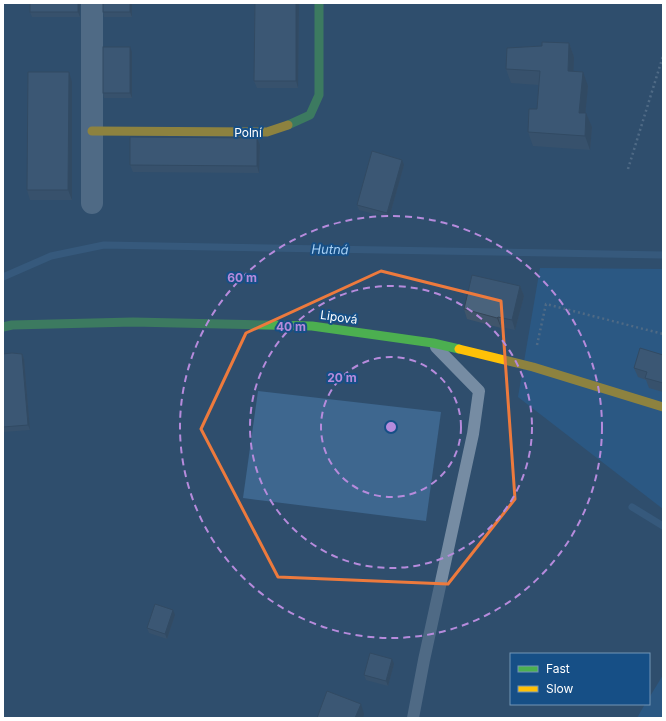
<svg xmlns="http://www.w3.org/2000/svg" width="666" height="721" viewBox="0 0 666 721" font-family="Inter,sans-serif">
<rect width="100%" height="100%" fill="#2f4e6d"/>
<g fill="#26649d">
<path d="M540,268L663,269V509L518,397Z"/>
<path d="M663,675V718H637L645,704H649V698Z"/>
</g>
<path fill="#3e678f" d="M258,391L441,412L426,521L243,498Z"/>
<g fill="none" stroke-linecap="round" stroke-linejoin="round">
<g stroke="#3e678f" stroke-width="7">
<path d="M3,277L51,256L104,245L663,255"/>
<path d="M632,507L663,526"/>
</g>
<g stroke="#768ca3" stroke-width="2.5" stroke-dasharray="2 3" stroke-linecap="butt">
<path d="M628,169L663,56"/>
<path d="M537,345L546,304L663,334"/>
</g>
<path stroke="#768ca3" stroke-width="12" d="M413,718L424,660L473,434L479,391L436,347"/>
<path stroke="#768ca3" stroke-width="22" d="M92,3V203"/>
<g stroke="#4caf50" stroke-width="9">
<path d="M288,125L310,115L319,95V3"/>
<path d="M3,327L12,325L133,322L312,326L433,343L459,349"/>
</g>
<g stroke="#ffc107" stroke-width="9">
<path d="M92,131L267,132L288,125"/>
<path d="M459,349L533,367L663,407"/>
</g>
</g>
<g fill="#40556b">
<path d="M80,3V17H32L30,12Z"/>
<path d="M103,3H132V17H104L103,12Z"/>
<path d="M255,3H299L298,88H257L254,81Z"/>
<path d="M569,43L574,57L573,71L588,86L585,113L592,127L590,150L533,146L528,132L537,109L539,85L511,83L506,69L542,46Z"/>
<path d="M132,52V98H104L103,93Z"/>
<path d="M72,82V200H30L27,190Z"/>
<path d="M260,145L259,173L133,172L130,165Z"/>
<path d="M404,165L389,218L359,210L357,205Z"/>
<path d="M520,286L524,296L515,330L501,327V328L467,319L464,309Z"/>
<path d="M3,354H22L24,359L30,430L3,432Z"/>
<path d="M663,355V392L649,388L646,380L638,377L634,368Z"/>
<path d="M175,615L167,639L149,633L147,628Z"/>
<path d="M394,664L388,686L366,680L364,675Z"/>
</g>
<g fill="#344557">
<path d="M78,3H80V17L78,12Z"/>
<path d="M130,3H132V17L130,12Z"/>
<path d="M296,3H299L298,88L296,81Z"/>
<path d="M569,43L574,57L573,85L568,71Z"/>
<path d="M130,47L132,52V98L130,93Z"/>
<path d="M69,72L72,82V200L68,190Z"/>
<path d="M583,72L588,86L584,127L579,113Z"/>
<path d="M586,113L592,127L590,150L585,136Z"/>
<path d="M257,138L260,145L259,173L257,166Z"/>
<path d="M402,160L404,165L389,218L387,213Z"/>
<path d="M520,286L524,296L515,330L512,320Z"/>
<path d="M498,317L501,327V328L497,318Z"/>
<path d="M22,354L24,359L30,430L28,425Z"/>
<path d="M173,610L175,615L167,639L165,634Z"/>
<path d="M392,659L394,664L388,686L386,681Z"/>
<path d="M361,704L364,714L363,718H355Z"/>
</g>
<g fill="#4a637c" stroke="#344557">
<rect x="30" y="3" width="48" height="9"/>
<rect x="103" y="3" width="27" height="9"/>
<path d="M255,3H296V81H254Z"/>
<path d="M542,42L569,43L568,71L583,72L579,113H586L585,136L528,132L529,109H537L540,71L506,69L507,48L542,46Z"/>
<rect x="103" y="47" width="27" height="46"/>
<path d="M28,72H69L68,190H27Z"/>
<path d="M130,137L257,138V166L130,165Z"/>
<path d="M372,151L402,160L387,213L357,205Z"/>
<path d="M472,275L520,286L512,320L498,317L497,318L464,309Z"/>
<path d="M640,348L663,355V383L645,378L647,372L634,368Z"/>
<path d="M12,353L22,354L28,425L3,427V354Z"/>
<path d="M155,604L173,610L165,634L147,628Z"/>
<path d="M370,653L392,659L386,681L364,675Z"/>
<path d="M327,691L361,704L355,718H317Z"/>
</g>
<path d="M0 0H666V721H0ZM381,271L501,301L515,499L448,584L278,577L201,429L246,333Z" fill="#2f4e6d" fill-opacity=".55" fill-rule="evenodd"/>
<path fill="none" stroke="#ed7a3d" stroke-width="3" stroke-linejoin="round" d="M381,271L501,301L515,499L448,584L278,577L201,429L246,333Z"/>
<g fill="none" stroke="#b68bdc" stroke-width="2" stroke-dasharray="7 5">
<circle cx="391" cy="427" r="70"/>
<circle cx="391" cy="427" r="141"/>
<circle cx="391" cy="427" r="211"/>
</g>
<g text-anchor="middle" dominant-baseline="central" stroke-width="4" stroke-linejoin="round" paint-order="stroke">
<g font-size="12" fill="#fff" stroke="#164f86">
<text x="248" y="132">Polní</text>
<text transform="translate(339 317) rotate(8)">Lipová</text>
</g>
<g font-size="13" font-style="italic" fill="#a7d0f5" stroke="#164f86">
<text transform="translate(330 249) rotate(1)">Hutná</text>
</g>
</g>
<circle cx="391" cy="427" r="6" fill="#b68bdc" stroke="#164f86" stroke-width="2"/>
<g font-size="12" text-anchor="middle" font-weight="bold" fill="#b68bdc" stroke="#164f86" stroke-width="4" stroke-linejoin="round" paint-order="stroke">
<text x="242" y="282">60 m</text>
<text x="291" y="331">40 m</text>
<text x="342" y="382">20 m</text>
</g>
<rect width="666" height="721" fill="none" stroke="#ffffff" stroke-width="8"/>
<rect x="510" y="653" width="140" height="52" fill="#164f86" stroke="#7395b6"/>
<rect x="518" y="666" width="20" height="6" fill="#4caf50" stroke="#7395b6"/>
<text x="546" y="673" font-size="12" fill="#ffffff">Fast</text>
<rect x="518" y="686" width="20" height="6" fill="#ffc107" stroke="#7395b6"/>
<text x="546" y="693" font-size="12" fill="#ffffff">Slow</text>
</svg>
